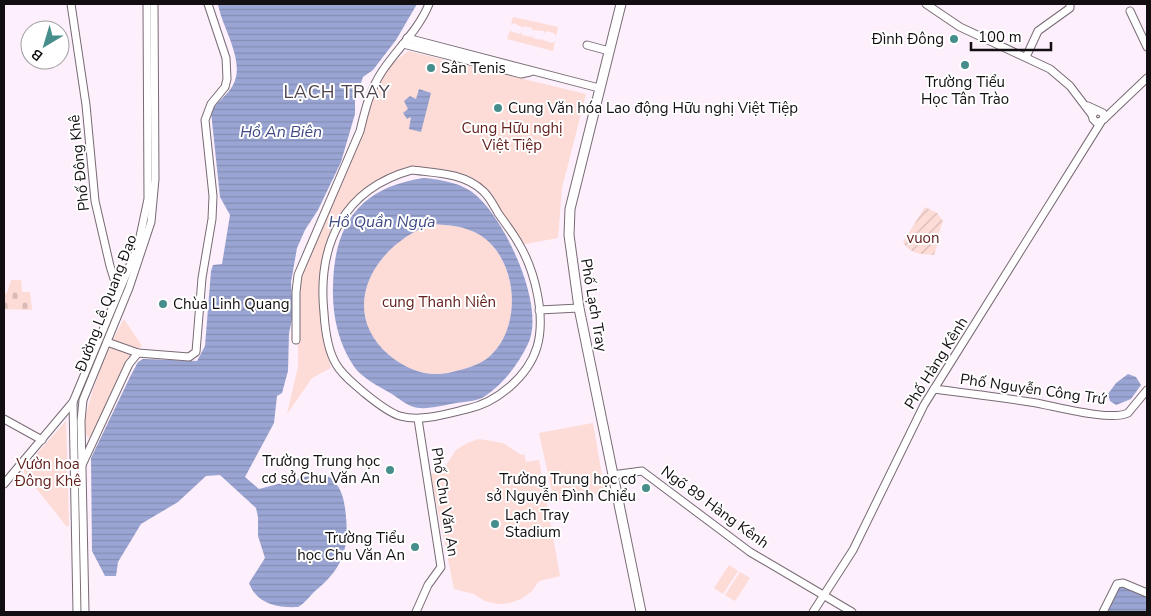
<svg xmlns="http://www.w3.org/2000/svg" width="1151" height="616" viewBox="0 0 1151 616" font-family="'Nunito Sans',sans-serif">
<defs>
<pattern id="cemetery-stones" width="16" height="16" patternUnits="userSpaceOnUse" patternTransform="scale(1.25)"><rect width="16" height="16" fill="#fddbd6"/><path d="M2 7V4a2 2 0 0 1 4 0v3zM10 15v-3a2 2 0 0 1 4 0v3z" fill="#d8bbb7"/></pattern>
<pattern id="garden-furrows" width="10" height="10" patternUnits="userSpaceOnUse" patternTransform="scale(1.25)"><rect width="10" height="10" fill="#fddbd6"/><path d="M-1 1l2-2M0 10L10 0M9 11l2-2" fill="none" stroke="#d8bbb7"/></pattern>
<pattern id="water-rules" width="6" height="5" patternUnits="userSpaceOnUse" patternTransform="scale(1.25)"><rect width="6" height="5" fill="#9ba5d3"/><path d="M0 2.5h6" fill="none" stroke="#848db4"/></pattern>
</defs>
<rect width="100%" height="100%" fill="#fdeffb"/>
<path fill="url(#cemetery-stones)" d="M11,280H21L22,292H30L32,310L4,309V293H7Z"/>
<g fill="#fddbd6">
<path d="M513,17L558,27L556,36L554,33L546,31L545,34L544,31L532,30V28L524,26L523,28L514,23L511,25Z"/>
<path d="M510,30L512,32L520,34L521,32L522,35L531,37L532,35L533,38L541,40L542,38L543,40L552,43L555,41L553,51L507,39Z"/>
<path d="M408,51L586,94L562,188L558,238L520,245C513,233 495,197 487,190C472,176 448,173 430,171C402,166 390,171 367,188C307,232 315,304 331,368L312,378L287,414L298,367V275L377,81L388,67Z"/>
<path d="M433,224C449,225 465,226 480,235C518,259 523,326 490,356C480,365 465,369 452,372C429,378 407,370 389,355C335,308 377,242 433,224Z"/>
<path d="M124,319L142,346L135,351L124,365L92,436L89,438C73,425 114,335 124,319Z"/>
<path d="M66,421L69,525L67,527L24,473V468Z"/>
<path d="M593,423L605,493L554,501L539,433Z"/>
<path d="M479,439L503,443L521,455L524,454L526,462L539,460L560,576L539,581L532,591L521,599L510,603L498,604L485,601L474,594L454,589L432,481L431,474L443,470L456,450L467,443Z"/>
<path d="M729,565L738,571L723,594L714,588Z"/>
<path d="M740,572L750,578L735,601L725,595Z"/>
</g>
<path fill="url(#garden-furrows)" d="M925,207L937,213L943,221C938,232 939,243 934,255C921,254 910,254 903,242Z"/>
<g fill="url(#water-rules)" fill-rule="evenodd">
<path d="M218,4H417L396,40L373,70L363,77L355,101V114L341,162L318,210L305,230L297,248L291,282L293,315L289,333L288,371L282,393L277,396L274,423L245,477L259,489L320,473C337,478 343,492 345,508C350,545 345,567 315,591C309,597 305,603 298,607C277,608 257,604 249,583L265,558L258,536V517L256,508L220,475L206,476L178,502L141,524L118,562L116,576H105L92,551L91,458L131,375L138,362L143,359L197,361L205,346L211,271L213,265L222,264L230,215L220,197L211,112C217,101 228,95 233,85C246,61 222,28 218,4Z"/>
<path d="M419,89L431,93L421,132L409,129L411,117L407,119L403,113L408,109L404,101L410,96L416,99Z"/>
<path d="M424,178C443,180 463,183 477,196C506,222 546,307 528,344C518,365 502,386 482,398C475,401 464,402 456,403C445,405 430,409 419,408C411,408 399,399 392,394C380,387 361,378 353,365C338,342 332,314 333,286C334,223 361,187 424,178ZM433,224C449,225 465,226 480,235C518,259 523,326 490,356C480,365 465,369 452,372C428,378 407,370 389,355C335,308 377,242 433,224Z"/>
<path d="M1128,374L1136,377L1141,385L1131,399L1116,405L1110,401L1108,394L1116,383Z"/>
<path d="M1123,587L1147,595V612H1107L1117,589Z"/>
</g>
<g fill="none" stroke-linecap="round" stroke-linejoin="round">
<defs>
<g id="minor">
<path d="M71,4L86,105L95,201L110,266L118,292"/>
<path d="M926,4L960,27L1050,69L1070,86L1092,115"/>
<path d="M1130,11L1147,47"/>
<path d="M407,38L599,88"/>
<path d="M403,44L521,74L530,72"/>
<path d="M587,45L609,51"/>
<path d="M1026,57L1038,31L1070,8V4"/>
<path d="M1088,106L1103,113L1104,119L1097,123L1093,119L1092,115L1096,111"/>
<path d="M1104,119L1147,78"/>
<path d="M412,170C436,173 464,173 483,191C489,196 494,206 498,213C505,223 513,233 519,244C535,271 546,316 537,347C528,377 496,403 467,409C446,414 421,422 400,416C387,412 372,399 362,391C353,383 342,375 336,364C327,349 325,329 324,313C317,245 343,189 412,170Z"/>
<path d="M539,310L579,308"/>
<path d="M296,340V292L298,275L360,131C365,110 370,89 383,70C398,48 419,29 429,4"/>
<path d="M107,342L138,353L189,357L196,352L202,278L212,219L213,196L205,120L211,104L225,87L227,79L226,58L208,4"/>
<path d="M934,389C966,393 998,397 1030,402C1052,405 1109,422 1128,413L1147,390"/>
<path d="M73,402L77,612"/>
<path d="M4,419L42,440"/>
<path d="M82,465L129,364L138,353"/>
<path d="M612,475L642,471L750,552L852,612"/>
<path d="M4,484L73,402L138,246L148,199L147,4"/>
<path d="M85,612L81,421L83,400L129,288L151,222L155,179L154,4"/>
<path d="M416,612L428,585L441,567L418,419"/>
<path d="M813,612L853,550L924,405L1101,122"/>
<path d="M1103,612L1117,584L1123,583L1147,593"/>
</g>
<path id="major" d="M621,4L570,209L569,235L579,308L641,612"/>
</defs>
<use href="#minor" stroke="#776b75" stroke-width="9"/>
<use href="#major" stroke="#776b75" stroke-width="11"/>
<use href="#minor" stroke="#fff" stroke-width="7"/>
<use href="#major" stroke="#fff" stroke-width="9"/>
</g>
<g fill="#468e8b" stroke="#fff" stroke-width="2">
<circle cx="954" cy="39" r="5"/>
<circle cx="965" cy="65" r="5"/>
<circle cx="431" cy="68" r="5"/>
<circle cx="498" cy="108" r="5"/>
<circle cx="163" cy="304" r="5"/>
<circle cx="390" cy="470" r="5"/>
<circle cx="646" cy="488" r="5"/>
<circle cx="495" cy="524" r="5"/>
<circle cx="415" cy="547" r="5"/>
</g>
<g text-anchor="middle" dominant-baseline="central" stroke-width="4" stroke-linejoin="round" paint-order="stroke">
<g font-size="15" fill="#120e11" stroke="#fff" text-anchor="end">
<text x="944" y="39">Đình Đông</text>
<text x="441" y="68" text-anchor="start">Sân Tenis</text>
<text x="965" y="82" text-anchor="middle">Trường Tiểu<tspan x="965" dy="17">Học Tân Trào</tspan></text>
<text x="508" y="108" text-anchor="start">Cung Văn hóa Lao động Hữu nghị Việt Tiệp</text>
<text x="173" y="304" text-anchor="start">Chùa Linh Quang</text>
<text x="380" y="461">Trường Trung học<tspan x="380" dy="17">cơ sở Chu Văn An</tspan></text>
<text x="636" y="479">Trường Trung học cơ<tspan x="636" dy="17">sở Nguyễn Đình Chiểu</tspan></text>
<text x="505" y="515" text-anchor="start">Lạch Tray<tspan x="505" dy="17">Stadium</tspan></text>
<text x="405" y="538">Trường Tiểu<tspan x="405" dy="17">học Chu Văn An</tspan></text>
</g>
<g font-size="15" fill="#64211d" stroke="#fff">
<text x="512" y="128">Cung Hữu nghị<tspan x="512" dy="17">Việt Tiệp</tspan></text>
<text x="923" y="238">vuon</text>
<text x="439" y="302">cung Thanh Niên</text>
<text x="48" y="464">Vườn hoa<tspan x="48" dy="17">Đông Khê</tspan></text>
</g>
<g font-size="15" fill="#120e11" stroke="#fff">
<text transform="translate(79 163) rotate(-96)">Phố Đông Khê</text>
<text transform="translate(106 303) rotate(-69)">Đường Lê Quang Đạo</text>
<text transform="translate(594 305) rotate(80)">Phố Lạch Tray</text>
<text transform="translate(936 363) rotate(-58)">Phố Hàng Kênh</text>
<text transform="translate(1033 389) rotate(8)">Phố Nguyễn Công Trứ</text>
<text transform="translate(445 502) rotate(81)">Phố Chu Văn An</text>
<text transform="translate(715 507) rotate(36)">Ngõ 89 Hàng Kênh</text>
</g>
<g font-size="16" font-style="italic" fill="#414985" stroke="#fff">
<text x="281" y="132">Hồ An Biên</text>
<text x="382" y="222">Hồ Quần Ngựa</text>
</g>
<g font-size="18" letter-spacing="1" fill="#4f444e" stroke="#fff">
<text x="337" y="92">LẠCH TRAY</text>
</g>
</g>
<rect width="1151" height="616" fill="none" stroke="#120e11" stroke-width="10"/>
<g transform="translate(45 45) rotate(218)"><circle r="24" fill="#ffffff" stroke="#a09fa0"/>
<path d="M0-4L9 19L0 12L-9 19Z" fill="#468e8b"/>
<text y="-8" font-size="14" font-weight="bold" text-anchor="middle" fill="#120e11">B</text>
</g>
<path d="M971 42v8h80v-8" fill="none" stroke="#120e11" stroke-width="2.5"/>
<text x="978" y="42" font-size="15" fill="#120e11" stroke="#ffffff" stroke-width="4" paint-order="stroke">100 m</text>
</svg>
